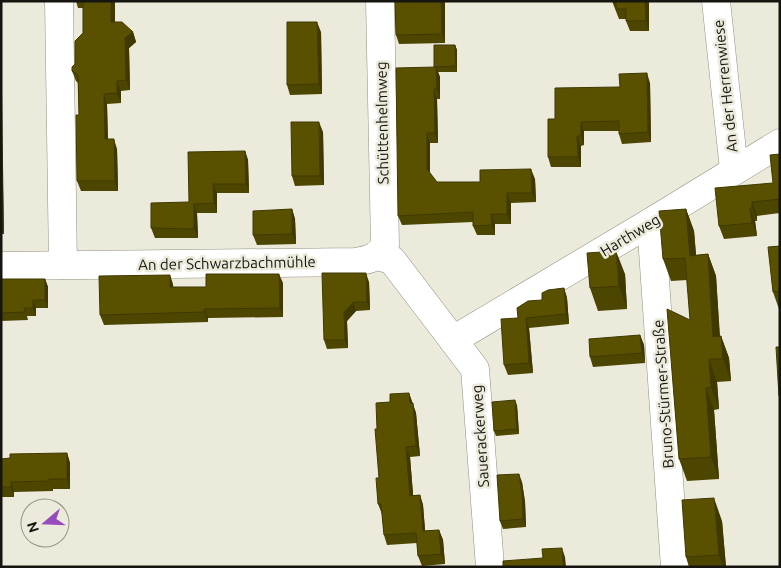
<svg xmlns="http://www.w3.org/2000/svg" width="781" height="568" viewBox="0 0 781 568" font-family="Ubuntu,sans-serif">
<rect width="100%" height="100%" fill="#ebeadb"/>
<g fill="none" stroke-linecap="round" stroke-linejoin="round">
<defs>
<g id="minor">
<path d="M59,1L63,265"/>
<path d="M716,1L734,170"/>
<path d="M651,222L675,567"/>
<path d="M377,256L392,260L475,369L490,567"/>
<path d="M1,266L355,262C368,260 378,258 385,245L380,1"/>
<path d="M453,340L651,222L780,143"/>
</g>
</defs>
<use href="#minor" stroke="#929183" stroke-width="29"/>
<use href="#minor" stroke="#fff" stroke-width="28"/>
</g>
<g fill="#4d4600">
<path d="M76,1H115V22L133,32L136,42L129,48L130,90L121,91V103L107,104L108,139L117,149L118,191H81L77,181L79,115L78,83L76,81L72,71L75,64L83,33V8H78Z"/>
<path d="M395,1H445V43L399,44L396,35Z"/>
<path d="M612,1H649V31H630L626,21V19H619Z"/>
<path d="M321,32L322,94L290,95L287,85Z"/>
<path d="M455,45L457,50V72H438L440,77V99H437L438,143H430V174L437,182H480L535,179L536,202L511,203V224H495V235H477L473,226V222L402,225L398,216L434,67Z"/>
<path d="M650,83L651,142L622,144L619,134V131H584V145L581,146V167H551L548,157L555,119L620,87Z"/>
<path d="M1,92L4,234H1Z"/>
<path d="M323,132L324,185L295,186L292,176Z"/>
<path d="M245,151L248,160L249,193H217V213H197L198,238H155L151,228L189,202Z"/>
<path d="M780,154V213L757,216V221H755L757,236L724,239L719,226L773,183Z"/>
<path d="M292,209L295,219L296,244L257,245L253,235Z"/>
<path d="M686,209L694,231L696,255L708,254L716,276L720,336H721L729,358L731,381L717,382L719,409L714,410L719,479L687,481L679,459L690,320L687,280L671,281L663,259Z"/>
<path d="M780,246V309H779L773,292Z"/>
<path d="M625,274L627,309L598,311L590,288Z"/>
<path d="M1,279H45L48,287V308H36V316H27L28,320L1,321Z"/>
<path d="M369,282L370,310L356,311L347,321L348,348L327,349L324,340Z"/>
<path d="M283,283V317L208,318V322L104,325L100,315L173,284V287H206Z"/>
<path d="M564,288L567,298L569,324L529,328L533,373L508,375L504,365L518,318L542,300Z"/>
<path d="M640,335L644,345L645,363L593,367L590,357Z"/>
<path d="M409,393L416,413L420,456L410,457L413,495H420L423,505L425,531L439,530L443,540L445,564L422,566L418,556L417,543L387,545L384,535L382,514L378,504L379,478L377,429L390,402Z"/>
<path d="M517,405L519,434L496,436L494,431Z"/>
<path d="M67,453L70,463V489H53V491L14,492V497H1V459Z"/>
<path d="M522,482L525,502L526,527L503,529L500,521Z"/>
<path d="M722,521L726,567H689L686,557Z"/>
</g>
<g fill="#3f3900">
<path d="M111,1H115V32L111,22Z"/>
<path d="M441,1H445V43L442,34Z"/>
<path d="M645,1H649V31L646,21Z"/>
<path d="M317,22L321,32L322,94L319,84Z"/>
<path d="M133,32L136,42L129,48L130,90L126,80L125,38Z"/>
<path d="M455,45L457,50V72L456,66Z"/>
<path d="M436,67L440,77V99L437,89Z"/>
<path d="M647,73L650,83L651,142L648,132Z"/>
<path d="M117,81L121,91V103L117,93Z"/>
<path d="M434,89L437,99L438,143L435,133Z"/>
<path d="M1,92L2,94L4,234L1,226Z"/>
<path d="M104,94L107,104L108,149L105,139Z"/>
<path d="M319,122L323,132L324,185L320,176Z"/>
<path d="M581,122L584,131V145L581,136Z"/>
<path d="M427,133L430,143V178L427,169Z"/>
<path d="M577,136L581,146V167L578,157Z"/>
<path d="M114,139L117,149L118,191L115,181Z"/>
<path d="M245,151L248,160L249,193L246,184Z"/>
<path d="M531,169L535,179L536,202L532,193Z"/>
<path d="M213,184L217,193V213L214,203Z"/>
<path d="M507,193L511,203V224L507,214Z"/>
<path d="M752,202L757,216V221L752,208Z"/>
<path d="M194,204L197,213L198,238L194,229Z"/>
<path d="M750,208L755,221L757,236L752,223Z"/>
<path d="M292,209L295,219L296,244L292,234Z"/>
<path d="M686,209L694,231L698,278L690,256Z"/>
<path d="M491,214L495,224V235L492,225Z"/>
<path d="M616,251L625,274L627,309L619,286Z"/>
<path d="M708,254L716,276L721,359L713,337Z"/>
<path d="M366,273L369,282L370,310L367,302Z"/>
<path d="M279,274L283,283V317L280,308Z"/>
<path d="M170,275L173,284L174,297L170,287Z"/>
<path d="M45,279L48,287V308L45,300Z"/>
<path d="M564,288L567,298L569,324L566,314Z"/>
<path d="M33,300L36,308V316L33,308Z"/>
<path d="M353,302L356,311L347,321L348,348L345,340L344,312Z"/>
<path d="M204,309L208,318V322L204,312Z"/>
<path d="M526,318L529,328L533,373L529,363Z"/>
<path d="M640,335L644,345L645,363L642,353Z"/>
<path d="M721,336L729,358L731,381L723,359Z"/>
<path d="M709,359L717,382L719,409L711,387Z"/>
<path d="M706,388L714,410L719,479L711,457Z"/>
<path d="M409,393L416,413L420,456L416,446Z"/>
<path d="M515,400L517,405L519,434L517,429Z"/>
<path d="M406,447L410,457L414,506L410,496Z"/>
<path d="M67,453L70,463V489L67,479Z"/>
<path d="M519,474L522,482L525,502L526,527L523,519Z"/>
<path d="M11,482L14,492V497L11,487Z"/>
<path d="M420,495L423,505L426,541L423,531Z"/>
<path d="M714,498L722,521L726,567H723L719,555Z"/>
<path d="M439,530L443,540L445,564L441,554Z"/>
<path d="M562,548L565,557L566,567H563Z"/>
</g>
<g fill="#5a5100" stroke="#3f3900">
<path d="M83,1H111V22H122L133,32L125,38L126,80L117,81V93L104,94L105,139H114L115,181H77L76,115H79L78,75L72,71V67L75,64V41L83,33Z"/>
<path d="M395,1H441L442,34L396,35Z"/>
<path d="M616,1H645L646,21H626V9H616Z"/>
<path d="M287,22H317L319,84L287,85Z"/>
<path d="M434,45H455L456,66L434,67Z"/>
<path d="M436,67L437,89H434L435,133H427V169L437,182H480V170L531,169L532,193H507V214H491L492,225L473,226V212L398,216L396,68Z"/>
<path d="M647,73L648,132L619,134V121L581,122V136H577L578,157H548V119H555V88L620,87L619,74Z"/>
<path d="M291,122H319L320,176H292Z"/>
<path d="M245,151L246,184H213L214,203L194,204V229L151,228V203L189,202L188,152Z"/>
<path d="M780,154V199L752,202V208H750L752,223L719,226L715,188L773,183L770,155Z"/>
<path d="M292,209V234L253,235V211Z"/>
<path d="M686,209L690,256L708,254L713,337L721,336L723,359H709L711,387L706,388L711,457L679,459L667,309L690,320L685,258L663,259L659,211Z"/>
<path d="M780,246V291L773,292L768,247Z"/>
<path d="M616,251L619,286L590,288L587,253Z"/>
<path d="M322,273H366L367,302H353L344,312L345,340H324Z"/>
<path d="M206,274H279L280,308L204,309V312L100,315L99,276L170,275V287H206Z"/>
<path d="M1,279H45V300H33V308H24L25,312L1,313Z"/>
<path d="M564,288L566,314L526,318L529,363L504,365L501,319L518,318L517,308L528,301L542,300V293L548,290Z"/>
<path d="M640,335L642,353L590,357L589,339Z"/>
<path d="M776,347H780V396H779Z"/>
<path d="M409,393L410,403H413L416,446L406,447L410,496L420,495L423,531L439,530L441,554L418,556L416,533L384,535L381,504H378L376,478H379L375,429H377L376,403L390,402V394Z"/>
<path d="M515,400L517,429L494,431L492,402Z"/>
<path d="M67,453V479H49V481L11,482V487H1V459L10,458V454Z"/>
<path d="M519,474L522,494L523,519L500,521L497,475Z"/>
<path d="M714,498L719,555L686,557L682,500Z"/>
<path d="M562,548L563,567H503V561L543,558L542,549Z"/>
</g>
<g text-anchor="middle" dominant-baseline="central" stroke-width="5" stroke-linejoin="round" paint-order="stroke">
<g font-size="15" fill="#161510" stroke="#ebeadb">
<text transform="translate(725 86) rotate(-96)">An der Herrenwiese</text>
<text transform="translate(382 123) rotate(-91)">Schüttenhelmweg</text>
<text transform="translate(630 235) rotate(-31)">Harthweg</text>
<text transform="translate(227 263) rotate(-1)">An der Schwarzbachmühle</text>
<text transform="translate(663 394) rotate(-94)">Bruno-Stürmer-Straße</text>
<text transform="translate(480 436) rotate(-94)">Sauerackerweg</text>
</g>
</g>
<rect width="781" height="568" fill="none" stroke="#161510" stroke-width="5"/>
<g transform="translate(45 523) rotate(251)"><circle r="24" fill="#ebeadb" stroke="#96958a"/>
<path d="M0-4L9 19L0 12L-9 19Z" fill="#974cbd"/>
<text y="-8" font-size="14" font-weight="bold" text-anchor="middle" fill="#161510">N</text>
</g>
</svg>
